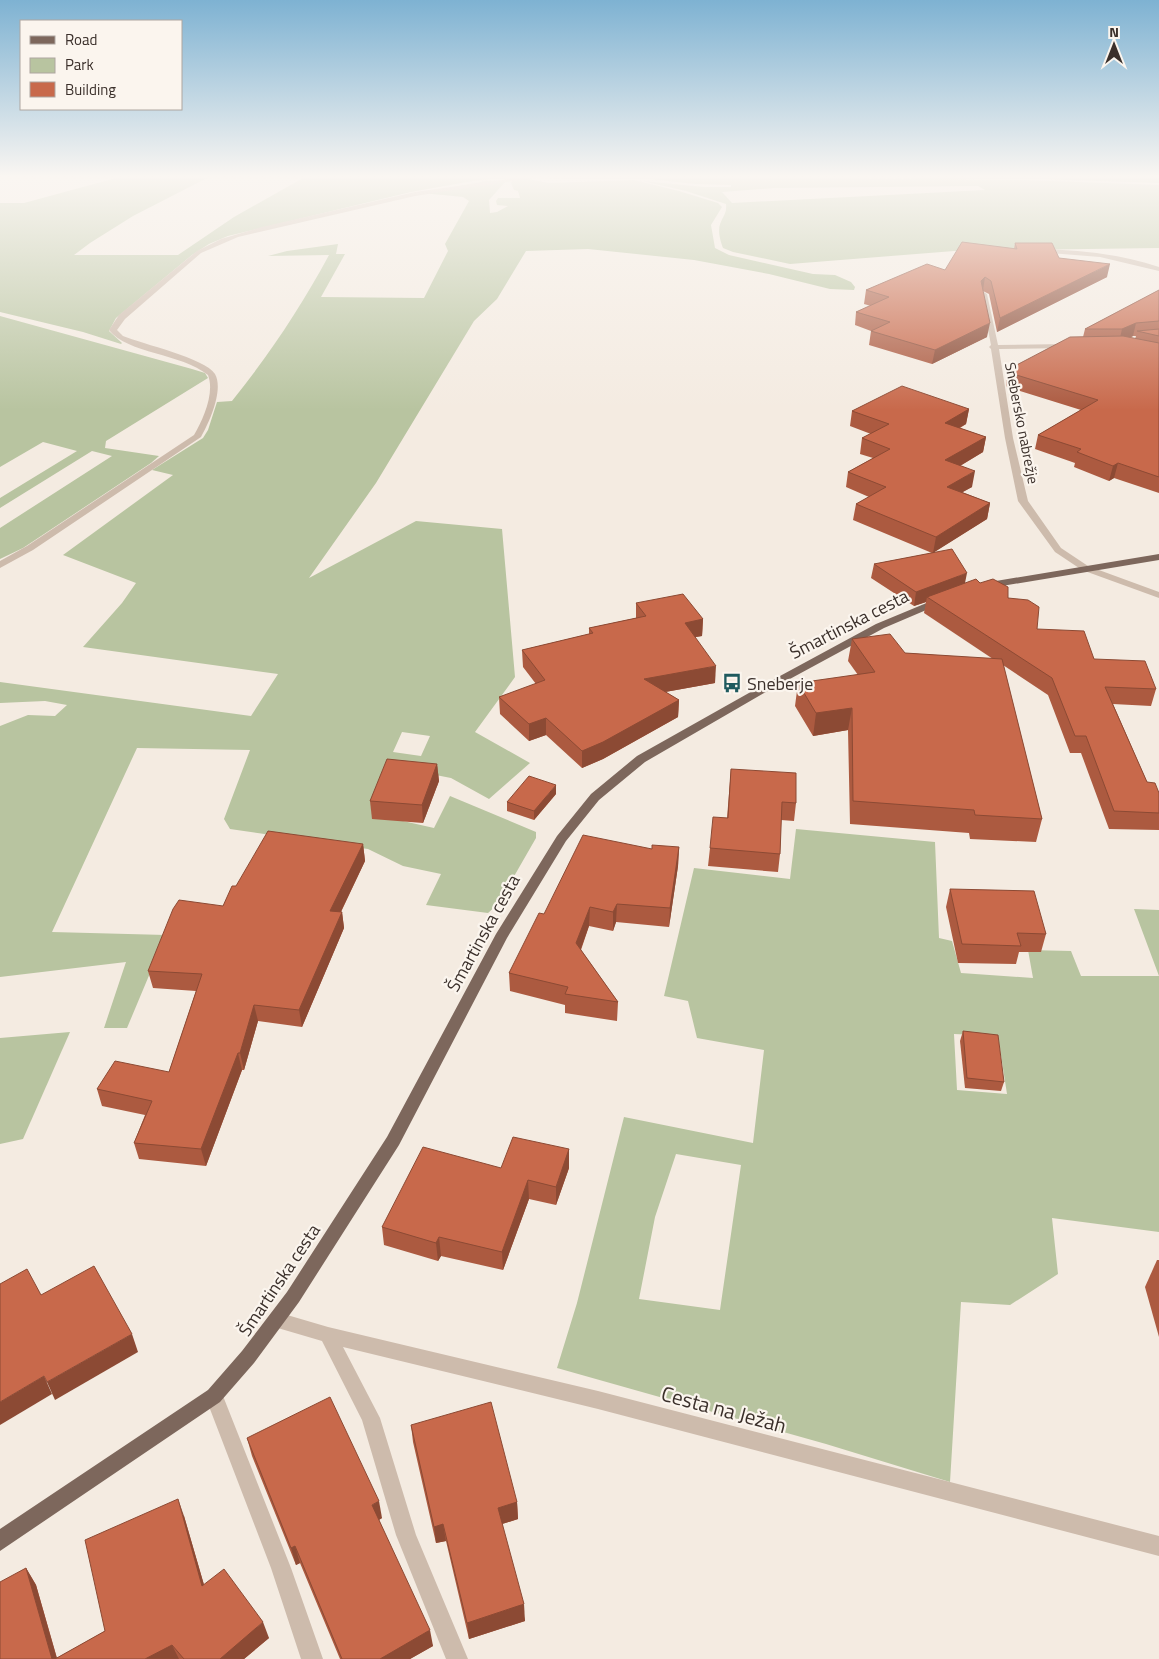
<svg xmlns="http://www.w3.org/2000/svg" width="1159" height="1659" viewBox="0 0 1159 1659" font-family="'Titillium Web',sans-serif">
<rect width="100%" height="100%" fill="#f4ebe1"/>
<g fill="#b8c4a0" fill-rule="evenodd">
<path d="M116,178H207L133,216L90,243L74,255H178L234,217L303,178H511L478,180L411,192L228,236L209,244L192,255L116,318L109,331L122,343L121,344L83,332L0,312V203H24Z"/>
<path d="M540,178H771L1024,180L1159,185V248L954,251L790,264L733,252L723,248C712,219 728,221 726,204L686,191L642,181L704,187H731V185L695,184L650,179ZM978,186L985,190L732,203L722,192L774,188Z"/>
<path d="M872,178H1159V183L1041,179Z"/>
<path d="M528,179L549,183L634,180L679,191L718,203L722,207L711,225L715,248L729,255L813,274L835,275L851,282L855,287L854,290L830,289L769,274L694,260L588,249L526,251L497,299L474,321L376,483L309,578L416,521L502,529L515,677L475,732L530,763L489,799L451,778L410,770L372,814L434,828L450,796L536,832V838L498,904L488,913L426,905L441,874L403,866L368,849L230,829L224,819L250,750L137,748L52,932L166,935L127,1028H104L126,962L0,977V726L28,715L55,716L67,705L45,701L0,703V682L251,716L278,674L83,647L122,603L136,583L63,555L173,475L152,470L203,438L208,430L217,402L232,401C269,355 301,307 329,255L268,256L287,251L338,244L336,254H345L321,297L424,298L448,251L445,244L469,201L463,197L422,193L486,181L505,182L489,200L490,213L497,212L508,206L497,205L496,201L498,198H520L518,191L514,190L511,183L513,180ZM402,732L430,736L421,756L393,752Z"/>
<path d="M0,316L192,369L205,373L208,378L106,441L105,448L159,456L151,463L23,548L0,559V528L112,456L92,451L0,508V498L77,451L43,442L0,467Z"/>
<path d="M796,829L935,842L939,938L952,941L961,973L1033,978L1028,950L1071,951L1081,976H1159L1134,909L1159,910V1232L1052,1218L1058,1274L1010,1305L961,1302L950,1482L826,1444L557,1368L577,1303L624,1117L753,1143L764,1050L697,1038L688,1001L664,996L694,868L790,879ZM954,1034L998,1036L1007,1094L957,1090ZM676,1154L741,1165L720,1310L639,1299L655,1217Z"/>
<path d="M70,1032L23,1139L0,1144V1038Z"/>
</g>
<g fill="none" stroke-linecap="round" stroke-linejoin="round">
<g fill="#cdbbac" fill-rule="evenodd">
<path d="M515,178H533L415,196L238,237L201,253L125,319L117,330L123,336C142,344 205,358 215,374C224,390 209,423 201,437L33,550L0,568V561L27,546L194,435C203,420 215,393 208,375C181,353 128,354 109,330L119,315L197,251L221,239L262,227L415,192Z"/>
<path d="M1039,249C1080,250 1120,254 1159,267V271L1100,257L1037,252V250Z"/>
<path d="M984,292L987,294L998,345L1068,344L1072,346L1068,348L999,349L1013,438L1028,501L1061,548L1088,566L1159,592V598L1082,570L1055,552L1018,501L1005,438L991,349L989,347L991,345L981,294Z"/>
<path d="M277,1312L328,1327L598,1391L1159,1536V1556L598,1409L343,1347L380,1418L416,1535L468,1659H446L396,1535L362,1420L322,1341L271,1326L268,1320L271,1314Z"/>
<path d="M214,1387L220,1390L223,1396L291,1568L323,1659H301L271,1568L205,1396L208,1390Z"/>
</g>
<g fill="#7d675c" fill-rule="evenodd">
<path d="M1159,554V560L984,589L979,586L984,583Z"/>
<path d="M941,597L946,600L945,602L884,628L764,693L645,762L599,800L566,841L507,938L399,1145L299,1302L254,1363L220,1402L0,1551V1529L208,1390L242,1351L287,1292L387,1137L496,934L557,836L591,794L637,756L756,689L876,624Z"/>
</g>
</g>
<g fill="#ac5a40" fill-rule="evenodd">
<path d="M1015,243L1059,258L1107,277L997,332L989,294L983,291L987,337L932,364L869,345L871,331L855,325L856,312L871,306L864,304L866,290L945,270L1014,249Z"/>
<path d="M1159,290V493L1114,478L1109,481L1074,467L1075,463L1035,449L1038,435L1081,410L1007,387L1006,383L1009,369L1083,337L1085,329ZM1133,336H1136L1135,339L1130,338Z"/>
<path d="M969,409L966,424L960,428L986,437L983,452L960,466L972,487L962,492L990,503L987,519L934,552L965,583H980L1008,598L1037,629L1094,659L1156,689L1151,706L1113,704L1147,782L1159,793V830L1109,829L1081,753H1070L1048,695L1003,665L1042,819L1036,842L970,839L969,833L850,824L848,730L813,736L795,706L798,683L858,675L848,661L852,639L905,653L993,659L924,613L926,602L914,606L871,578L874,564L932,553L853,520L856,504L869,497L846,487L848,472L873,458L860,454L862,438L871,434L850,426L852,411Z"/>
<path d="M636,603L703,619L702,636L695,637L715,683L665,692L679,700L678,717L603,759L582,768L546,735L529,741L500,714L499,697L536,684L523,667L522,650L589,634V628L636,618Z"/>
<path d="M437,764L439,781L423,823L372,819L370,801Z"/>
<path d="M731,769L796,803L794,821L781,820L780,854L778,872L708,866L710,848L727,818Z"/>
<path d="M556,794L534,820L507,811V802Z"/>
<path d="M363,844L365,861L341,912H342L344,928L302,1027L258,1021L244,1070H242L206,1166L139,1159L134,1143L145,1115L102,1106L97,1089L169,1072L196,991L153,988L148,971L223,906L236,886Z"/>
<path d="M679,847L678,866L669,927L616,922L613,931L589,926L581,950L618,1002L617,1021L565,1013V1005L510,991L509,973L544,914L652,849Z"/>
<path d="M950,889L1046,934L1041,952H1019L1016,964L958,963L946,907Z"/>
<path d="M963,1031L1004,1082L1001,1091L965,1088L960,1041Z"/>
<path d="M569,1149V1168L556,1205L529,1199L503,1270L441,1256L438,1261L384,1245L382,1227Z"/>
<path d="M1157,1260H1159V1337L1145,1287Z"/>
<path d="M411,1425L517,1502L518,1519L502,1524L525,1621L469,1639L446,1541L436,1543L413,1442Z"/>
<path d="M247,1438L382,1518L379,1520L433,1646L410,1659H340L300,1563L296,1565L252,1456Z"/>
<path d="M184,1516L204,1585L269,1638L244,1659H0L26,1568L36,1585L57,1658L105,1631Z"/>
</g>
<g fill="#8c4a34">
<path d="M1110,264L1107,277L997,332L1000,318Z"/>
<path d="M985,277L983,290L981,281Z"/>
<path d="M990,323L987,337L932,364L935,350Z"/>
<path d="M1136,323L1133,336L1119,342L1122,329Z"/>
<path d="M969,409L966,424L942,437L945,423Z"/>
<path d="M986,437L983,452L943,476L945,460Z"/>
<path d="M1118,463L1114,478L1109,481L1113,466Z"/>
<path d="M975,471L972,487L945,502L947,487Z"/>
<path d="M990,503L987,519L933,553L936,537Z"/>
<path d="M967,573L964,588L927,597L926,602L914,606L916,592Z"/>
<path d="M703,619L702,636L684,639L685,623Z"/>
<path d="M716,666L715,683L643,696L644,679Z"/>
<path d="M679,700L678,717L603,759L582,768V751Z"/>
<path d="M852,708L848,730L813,736L816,713Z"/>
<path d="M546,718V735L529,741V724Z"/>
<path d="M437,764L439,781L423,823L422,805Z"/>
<path d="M556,785V794L534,820V811Z"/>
<path d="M363,844L365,861L333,928L330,911Z"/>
<path d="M679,847L678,866L669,927L670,908Z"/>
<path d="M617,904L616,922L613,931V912Z"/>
<path d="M590,907L589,926L576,962V943Z"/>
<path d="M342,912L344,928L302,1027L299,1010Z"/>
<path d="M254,1005L258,1021L244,1070L240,1053Z"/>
<path d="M238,1053L242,1070L206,1166L201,1149Z"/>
<path d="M569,1149V1168L556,1205V1187Z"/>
<path d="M528,1180L529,1199L503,1270L502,1252Z"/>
<path d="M439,1237L441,1256L438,1261L436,1243Z"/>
<path d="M132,1334L138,1352L55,1400L47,1382Z"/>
<path d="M44,1376L52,1394L0,1425V1402Z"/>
<path d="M178,1499L184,1516L209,1602L202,1586Z"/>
<path d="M379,1501L382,1518L375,1522L372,1505Z"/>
<path d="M517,1502L518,1519L499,1525L498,1508Z"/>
<path d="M443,1524L446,1541L436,1543L434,1527Z"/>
<path d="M295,1546L300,1563L296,1565L291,1548Z"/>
<path d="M26,1568L36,1585L57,1659H52Z"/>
<path d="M524,1604L525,1621L469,1639L467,1623Z"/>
<path d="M263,1622L269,1638L244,1659H220Z"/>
<path d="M430,1630L433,1646L410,1659H380Z"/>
<path d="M172,1645L179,1659H145Z"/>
</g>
<g fill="#c8694b" stroke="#8c4a34">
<path d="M962,242L1017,249L1015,243H1052L1059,258L1110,264L1000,318L991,281L985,277L981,281L990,323L935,350L871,331L890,322L856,312L889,297L866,290L927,264L945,270Z"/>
<path d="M1159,290V321L1136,323L1122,329H1085Z"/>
<path d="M1159,329V336L1137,331Z"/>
<path d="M1123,336L1159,343V477L1118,463L1113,466L1077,452L1081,449L1038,435L1098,400L1010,373L1009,369L1070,337Z"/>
<path d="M902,386L969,409L945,423L986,437L945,460L975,471L947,487L990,503L936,537L856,504L886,487L848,472L890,449L862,438L889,424L852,411Z"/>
<path d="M952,549L967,573L916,592L874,564Z"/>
<path d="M976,579L980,583L993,579L1008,587V598L1028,600L1039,607L1037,629L1084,631L1094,659L1145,661L1156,689L1105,687L1147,782L1155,783L1159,793V813L1114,811L1086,736H1075L1052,678L927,597Z"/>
<path d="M683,594L703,619L685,623L716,666L644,679L679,700L603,742L582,751L546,718L529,724L499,697L545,680L522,650L593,633L589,628L646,616L636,603Z"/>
<path d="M890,634L905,653L1002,659L1042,819L975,815L974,810L853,801L852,708L816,713L798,683L875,672L852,639Z"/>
<path d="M387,759L437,764L422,805L370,801Z"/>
<path d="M731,769L796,773V803L782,802L780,854L710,848L713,817L728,818Z"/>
<path d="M529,776L556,785L534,811L507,802Z"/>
<path d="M268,831L363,844L330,911L342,912L299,1010L254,1005L240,1053H238L201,1149L134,1143L152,1101L97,1089L115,1061L169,1072L202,974L148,971L173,909L179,900L223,906L232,886H236Z"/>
<path d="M583,835L652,849V845L679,847L670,908L617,904L613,912L590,907L576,943L618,1002L565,994L568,987L509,973L539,913L544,914Z"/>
<path d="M950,889L1034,891L1046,934L1017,933L1021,946L962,944Z"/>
<path d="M963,1031L998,1035L1004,1082L967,1078Z"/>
<path d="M513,1137L569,1149L556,1187L528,1180L502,1252L439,1237L436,1243L382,1227L423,1147L501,1168Z"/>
<path d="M94,1266L132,1334L47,1382L44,1376L0,1402V1284L27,1269L41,1295Z"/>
<path d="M330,1397L379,1501L372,1505L430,1630L380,1659H342L295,1546L291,1548L247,1438Z"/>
<path d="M491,1402L517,1502L498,1508L524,1604L467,1623L443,1524L434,1527L411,1425Z"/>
<path d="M178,1499L202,1586L224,1569L263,1622L220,1659H184L172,1645L145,1659H55L105,1631L85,1540Z"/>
<path d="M26,1568L52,1659H0V1582Z"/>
</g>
<linearGradient id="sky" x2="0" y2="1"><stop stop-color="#7eb2d2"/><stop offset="0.43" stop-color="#faf6f2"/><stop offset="1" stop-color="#faf6f2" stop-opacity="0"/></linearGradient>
<rect width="1159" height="410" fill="url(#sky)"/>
<defs>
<symbol id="bus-bare" viewBox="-9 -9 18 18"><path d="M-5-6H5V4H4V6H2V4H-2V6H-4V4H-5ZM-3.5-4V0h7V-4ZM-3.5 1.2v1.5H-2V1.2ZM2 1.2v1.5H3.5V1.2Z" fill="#1f5a5e" stroke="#fbf5ee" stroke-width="2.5" paint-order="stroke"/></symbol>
</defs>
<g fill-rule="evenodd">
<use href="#bus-bare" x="718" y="669" width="28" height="28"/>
</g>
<g text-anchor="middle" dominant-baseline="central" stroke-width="4.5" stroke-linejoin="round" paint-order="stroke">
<g font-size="15" fill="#3b302b" stroke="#fbf5ee">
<text transform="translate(1022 423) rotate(79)">Snebersko nabrežje</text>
</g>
<g font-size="18" fill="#3b302b" stroke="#fbf5ee">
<text transform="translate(849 624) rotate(-27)">Šmartinska cesta</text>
<text transform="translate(483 933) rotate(-61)">Šmartinska cesta</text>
<text transform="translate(279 1280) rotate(-56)">Šmartinska cesta</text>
</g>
<g font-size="18" fill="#3b302b" stroke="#fbf5ee" text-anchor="start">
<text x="747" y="683">Sneberje</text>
</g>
<g font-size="21" fill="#3b302b" stroke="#fbf5ee">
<text transform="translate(724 1409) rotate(15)">Cesta na Ježah</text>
</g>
</g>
<rect x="20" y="20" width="162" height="90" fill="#fbf5ee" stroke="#aea6a0"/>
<rect x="30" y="36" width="25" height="8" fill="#7d675c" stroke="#aea6a0"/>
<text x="65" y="45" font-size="15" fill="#3b302b">Road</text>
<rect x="30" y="58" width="25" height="15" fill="#b8c4a0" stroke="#aea6a0"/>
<text x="65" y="70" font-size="15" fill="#3b302b">Park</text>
<rect x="30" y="82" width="25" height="15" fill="#c8694b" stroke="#aea6a0"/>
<text x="65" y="95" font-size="15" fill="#3b302b">Building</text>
<g transform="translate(1114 45)" stroke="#fbf5ee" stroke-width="4" paint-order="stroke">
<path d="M0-4L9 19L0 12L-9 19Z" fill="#3b302b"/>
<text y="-8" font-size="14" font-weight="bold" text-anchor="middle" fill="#3b302b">N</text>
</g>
</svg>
